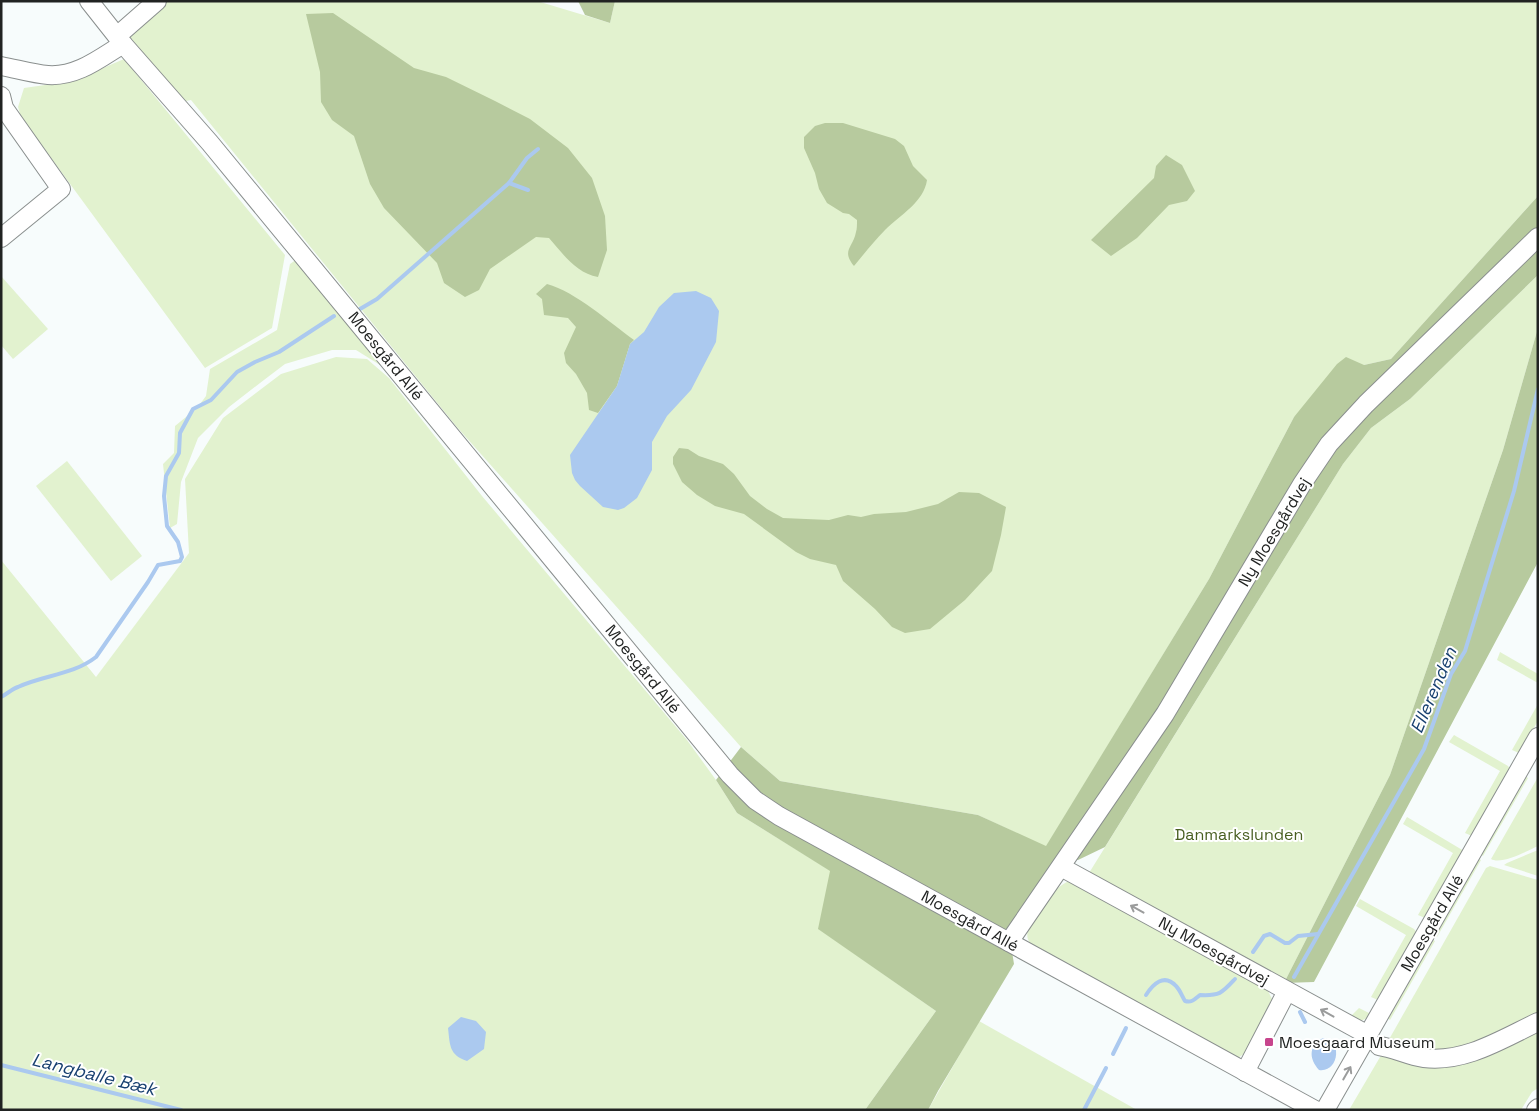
<svg xmlns="http://www.w3.org/2000/svg" width="1539" height="1111" viewBox="0 0 1539 1111" font-family="'Space Grotesk',sans-serif">
<rect width="100%" height="100%" fill="#f7fcfc"/>
<g fill="#e2f2cf">
<path d="M165,1H537L610,23L615,1H1538V196L1391,359L1364,365L1294,417L1209,579L1046,847L978,815L780,781L741,747L456,426L191,100L181,102L130,37Z"/>
<path d="M124,59L285,255L272,328L205,368L21,117L18,107L24,88L73,81Z"/>
<path d="M297,259L383,362L380,365L356,350H332L285,364L260,383L229,407L198,438L181,482L177,524L170,528L163,464L174,453L175,426L197,408L206,396L210,369L277,330L290,264Z"/>
<path d="M1538,275V328L1503,450L1390,775L1284,983L1089,873L1343,464L1371,428L1410,399Z"/>
<path d="M1,276L48,329L13,359L1,345Z"/>
<path d="M336,357L367,359L389,378L482,496L687,740L716,780L737,813L831,871L819,929L936,1011L865,1110H1V560L96,677L189,553L185,479L223,418L281,374Z"/>
<path d="M67,461L142,556L111,581L36,486Z"/>
<path d="M1500,652L1538,674V683L1497,660Z"/>
<path d="M1538,704V721L1519,753L1512,750Z"/>
<path d="M1454,735L1508,766L1510,769L1472,836L1465,833L1500,771L1449,742Z"/>
<path d="M1523,775L1528,778L1483,856L1480,854Z"/>
<path d="M1538,777V846C1527,851 1501,865 1491,859Z"/>
<path d="M1407,817L1464,851L1425,918L1418,915L1453,853L1403,824Z"/>
<path d="M1538,850V876L1504,865L1507,863Z"/>
<path d="M1477,858L1481,860L1437,937L1433,935Z"/>
<path d="M1490,866L1538,880V1018L1443,1054L1387,1043L1486,868Z"/>
<path d="M1069,881L1266,987L1272,999L1245,1053L1238,1058L1035,948C1028,942 1026,938 1028,929C1040,912 1050,889 1069,881Z"/>
<path d="M1360,899L1414,929L1417,933L1378,1000L1371,997L1406,935L1356,906Z"/>
<path d="M1431,939L1435,941L1390,1020L1386,1017Z"/>
<path d="M1359,1008L1371,1014C1364,1022 1359,1022 1350,1017Z"/>
<path d="M979,1021L1137,1110H928Z"/>
<path d="M1538,1026V1088L1532,1092L1521,1110H1349L1383,1052L1427,1062Z"/>
</g>
<g fill="#b7ca9e">
<path d="M578,1H615L610,23L585,15Z"/>
<path d="M333,13L414,68L446,77L495,101L530,119L568,148L592,178L605,216L607,250L598,277C576,273 563,254 549,238L536,237L490,269L479,290L465,297L444,283L437,263L384,208L370,184L354,136L332,120L321,102L320,72L306,14Z"/>
<path d="M825,123H843L895,139L904,146L913,166L927,180C924,202 900,215 885,230C874,241 864,254 854,266C841,250 853,248 856,232C857,229 857,224 857,220L849,214L843,213L827,203L819,189L815,173L804,148V137L815,126Z"/>
<path d="M1166,155L1182,165L1195,191L1187,201L1169,205L1137,238L1111,256L1091,240L1154,178L1156,166Z"/>
<path d="M1538,196V275L1410,399L1371,428L1343,464L1105,847L1078,860L1063,854L1008,927L1014,964L938,1091L928,1110H865L936,1011L818,929L830,871L737,813L716,780L741,747L780,781L978,815L1046,846L1209,579L1294,417L1337,364L1346,357L1364,365L1391,359Z"/>
<path d="M547,284C576,292 609,322 634,340L630,344L617,386L598,413L589,410L587,393L576,374L566,363L564,353L576,327L568,318L544,315L542,299L536,294Z"/>
<path d="M1538,328V562L1314,982L1284,983L1390,775L1503,450Z"/>
<path d="M679,448L688,449L699,456L723,464L734,474L750,496L767,509L783,518L829,520L848,515L861,517L874,514L906,512L938,504L959,492L979,493L1006,507L1001,535L992,571L965,600L930,629L905,633L892,627L875,609L843,581L836,565L810,559L796,552L744,514L715,506L697,495L682,482L673,464V457Z"/>
</g>
<g fill="#abc9ef">
<path d="M696,291L711,298L719,311L716,342L691,390L667,416L652,442V470L637,498L624,508L618,510L603,507L580,486L575,480L572,473L570,455L617,386L630,344L644,332L659,307L674,293Z"/>
<path d="M461,1017L476,1021L486,1032L484,1049L467,1061C449,1055 450,1045 448,1028Z"/>
<path d="M1323,1038C1343,1039 1339,1073 1319,1070C1309,1059 1308,1046 1323,1038Z"/>
</g>
<g fill="none" stroke-linecap="round" stroke-linejoin="round">
<g stroke="#abc9ef" stroke-width="4">
<path d="M509,183L528,190"/>
<path d="M360,309L377,299L509,183L527,158L538,149"/>
<path d="M1,697C7,694 12,689 18,687C44,675 73,675 96,657L148,582L158,565L180,561L182,557L178,542L167,526L164,496L166,476L179,453L180,433L193,409L211,400L237,372L255,362L279,352L334,316"/>
<path d="M1253,952L1264,936L1270,934L1285,943H1289L1298,936L1318,934"/>
<path d="M1294,977L1424,749L1451,674L1465,651L1514,491L1538,389"/>
<path d="M1146,995C1153,984 1164,973 1176,986C1180,990 1182,996 1185,1001C1192,1003 1195,999 1200,995C1220,996 1222,993 1235,979"/>
<path d="M1300,1012L1305,1022"/>
<path d="M1113,1054L1126,1028"/>
<path d="M1,1065L181,1110"/>
<path d="M1084,1110L1106,1068"/>
</g>
<defs>
<g id="minor">
<path d="M89,1L123,44L210,143L730,775L755,800L779,816L1315,1110"/>
<path d="M117,36L157,1"/>
<path d="M1,66C17,69 33,74 48,75C77,77 100,58 123,44"/>
<path d="M1,96L4,108L61,189L1,238"/>
<path d="M1061,867L1368,1035"/>
<path d="M1009,942L1165,714L1302,484L1329,444L1366,404L1538,237"/>
<path d="M1379,1046C1394,1048 1408,1056 1424,1058C1465,1063 1502,1039 1538,1022"/>
<path d="M1245,1072L1287,991"/>
<path d="M1325,1110L1538,737"/>
<path d="M1536,1110L1538,1108"/>
</g>
</defs>
<use href="#minor" stroke="#8a8f8e" stroke-width="20"/>
<use href="#minor" stroke="#fff" stroke-width="18"/>
</g>
<defs><path id="oneway-shaft" d="M-6 0H5M1.5-3L5.5 0L1.5 3" fill="none" stroke-width="1.6" stroke-linecap="round" stroke-linejoin="round" transform="scale(1.25)"/></defs>
<g stroke="#9b9c9c">
<use href="#oneway-shaft" transform="translate(1137 909) rotate(-151)"/>
<use href="#oneway-shaft" transform="translate(1327 1013) rotate(-151)"/>
<use href="#oneway-shaft" transform="translate(1347 1073) rotate(-60)"/>
</g>
<rect fill="#c7458d" stroke="#fff" stroke-width="2" x="1264" y="1037" width="10" height="10" rx="2.5"/>
<g text-anchor="middle" dominant-baseline="central" stroke-width="4" stroke-linejoin="round" paint-order="stroke">
<g font-size="16" fill="#212322" stroke="#fff">
<text transform="translate(386 356) rotate(51)">Moesgård Allé</text>
<text transform="translate(1274 532) rotate(-59)">Ny Moesgårdvej</text>
<text transform="translate(643 669) rotate(51)">Moesgård Allé</text>
<text transform="translate(970 921) rotate(29)">Moesgård Allé</text>
<text transform="translate(1432 923) rotate(-60)">Moesgård Allé</text>
<text transform="translate(1214 951) rotate(29)">Ny Moesgårdvej</text>
</g>
<g font-size="16" fill="#485f21" stroke="#fff">
<text x="1239" y="834">Danmarkslunden</text>
</g>
<g font-size="16" fill="#212322" stroke="#fff" text-anchor="start">
<text x="1279" y="1042">Moesgaard Museum</text>
</g>
<g font-size="18" font-style="italic" fill="#184070" stroke="#fff">
<text transform="translate(1433 690) rotate(-67)">Ellerenden</text>
<text transform="translate(94 1074) rotate(14)">Langballe Bæk</text>
</g>
</g>
<rect width="1539" height="1111" fill="none" stroke="#212322" stroke-width="5"/>
</svg>
